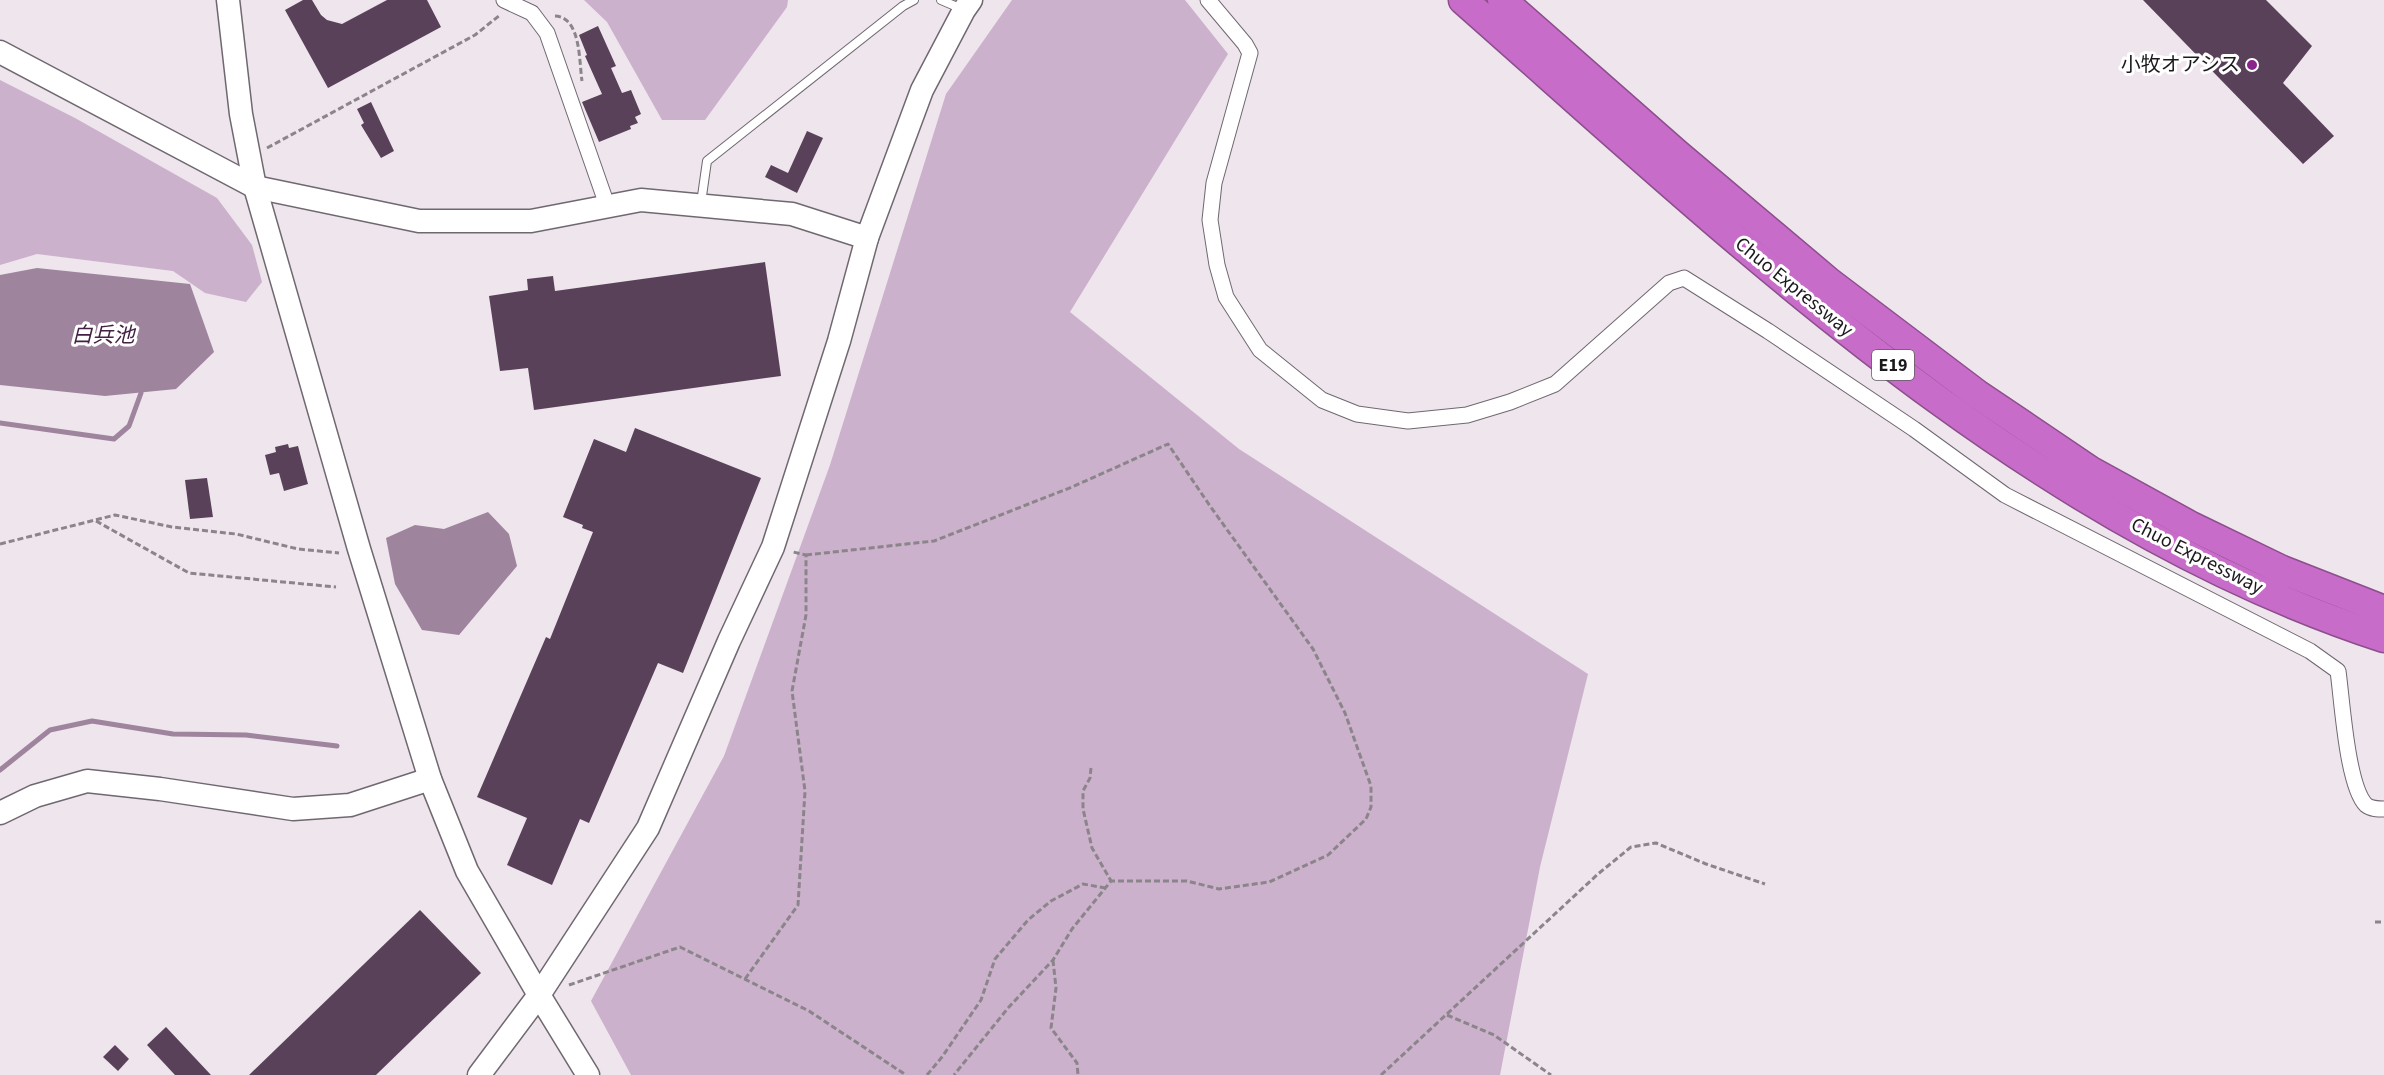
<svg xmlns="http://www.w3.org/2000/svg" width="2384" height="1075" viewBox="0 0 2384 1075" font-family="'Source Sans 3','Noto Sans JP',sans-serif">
<rect width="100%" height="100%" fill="#eee5ed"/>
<g fill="#cbb1cb">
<path d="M584,0H788L787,7L705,120H662L607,22Z"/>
<path d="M1012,0H1185L1228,54L1070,312L1239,449L1588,674L1540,867L1500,1075H631L591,1001L724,756L830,465L946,94Z"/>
<path d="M0,80L75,118L217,198L252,245L262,282L246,302L205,293L173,271L37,254L0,265Z"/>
</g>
<g fill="#9e849d">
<path d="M37,268L190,284L214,352L176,389L105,396L0,385V275Z"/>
<path d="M488,512L509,534L517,566L459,635L422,630L395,584L386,538L415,525L444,529Z"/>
</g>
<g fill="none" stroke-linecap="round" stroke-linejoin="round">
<g stroke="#9e849d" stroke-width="5">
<path d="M0,423L114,439L129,426L141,393"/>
<path d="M0,770L50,730L92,721L173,734L246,735L337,746"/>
</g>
</g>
<g fill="#594259">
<path d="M303,0H312L321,15L327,20L342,24L387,0H427L441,27L328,88L285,10Z"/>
<path d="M2143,0H2266L2312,46L2283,83L2334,136L2303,164Z"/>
<path d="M598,26L616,66L611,68L622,93L631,90L641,114L635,117L638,123L630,126L631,129L599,142L582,102L602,94L585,56L587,55L579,35Z"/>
<path d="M371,102L394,151L381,158L361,125L364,123L357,109Z"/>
<path d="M807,131L823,138L797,193L765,177L771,165L788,173Z"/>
<path d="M765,262L781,376L534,410L528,368L500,371L489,296L528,290L527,279L553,276L555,291Z"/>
<path d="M635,428L761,478L683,673L658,663L589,823L580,819L552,885L507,865L527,818L477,797L546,637L550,639L593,532L582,528L583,525L563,517L594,439L626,452Z"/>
<path d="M288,444L289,448L298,446L308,484L284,491L279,473L270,475L265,455L276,452L275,447Z"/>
<path d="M207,478L213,517L190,519L185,480Z"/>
<path d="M420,910L481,973L376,1075H249Z"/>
<path d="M166,1027L211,1075H175L147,1045Z"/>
<path d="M115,1045L129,1059L118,1071L103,1057Z"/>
</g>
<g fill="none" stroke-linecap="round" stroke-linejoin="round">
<defs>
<g id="lane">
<path d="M941,0L962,9"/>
<path d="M701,203L707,161L903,6L914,0"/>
</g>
<g id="street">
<path d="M504,0L532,13L547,33L607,205"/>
<path d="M1208,0L1245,44L1250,53L1214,183L1210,220L1217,265L1226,297L1260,350L1322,400L1357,414L1408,421L1467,415L1510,402L1555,384L1669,283L1684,278L1768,331L1914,429L2005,495L2310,651L2338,671C2342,699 2347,786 2366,805C2371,809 2378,809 2384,809"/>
</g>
<g id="secondary">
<path d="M228,0L241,114L255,187L359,549L430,779L467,871L539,995L588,1075"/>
<path d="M0,52L255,187L419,221H531L641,200L792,214L867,238"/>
<path d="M0,813L35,796L87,781L160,789L293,809L350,805L430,779"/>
<path d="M479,1075L539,995L648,828L729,641L773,547L839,341L867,238L922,90L964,10L971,0"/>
</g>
<g id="highway">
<path d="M1463,0C1739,243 2026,521 2384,638"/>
<path d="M1502,0L1677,154L1829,282L1977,394L2091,471L2191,526L2282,570L2384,610"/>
</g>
</defs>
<use href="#lane" stroke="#706870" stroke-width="10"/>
<use href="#street" stroke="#706870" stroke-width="17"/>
<use href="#secondary" stroke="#706870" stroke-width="25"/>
<use href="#highway" stroke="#8c4f8c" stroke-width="31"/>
<g stroke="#8b858b" stroke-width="3" stroke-dasharray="6 3" stroke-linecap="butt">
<path d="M555,16C581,17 579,61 582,81"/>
<path d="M267,148L475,35L500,15"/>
<path d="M96,521L189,573L336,587"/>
<path d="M0,544L115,515L172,527L236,534L298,549L339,553"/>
<path d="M806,555L934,541L1072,487L1168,444L1210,506L1313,649L1345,713L1371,786V807L1366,819L1328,855L1269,882L1219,889L1187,881H1111L1072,929L1053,960L1008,1008L954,1075"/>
<path d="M1091,768L1090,778L1083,791V809L1092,848L1111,881"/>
<path d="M2375,922H2384"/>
<path d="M1053,960L1056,988L1051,1028L1077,1063L1078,1075"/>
<path d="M745,979L798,905L805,791L792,691L806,615V555L793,552"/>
<path d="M569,985L680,947L809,1011L906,1075"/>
<path d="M1447,1015L1494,1035L1551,1075"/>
<path d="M927,1075L942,1057L981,1000L995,959L1028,920L1051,901L1083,884L1106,888"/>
<path d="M1381,1075L1598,874L1631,847L1656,843L1706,864L1765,884"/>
</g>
<use href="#lane" stroke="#fff" stroke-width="8"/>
<use href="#street" stroke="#fff" stroke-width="15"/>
<use href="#secondary" stroke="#fff" stroke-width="22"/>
<use href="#highway" stroke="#c86cc9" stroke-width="28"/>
</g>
<circle fill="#89248b" stroke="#fff" stroke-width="2" cx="2252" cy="65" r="6"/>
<g text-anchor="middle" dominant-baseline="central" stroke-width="6" stroke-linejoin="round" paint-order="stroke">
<rect fill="#fff" stroke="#605e60" stroke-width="1.5" x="1872" y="350" width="42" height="30" rx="4.5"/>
<g font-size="18" font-weight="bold" fill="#1c191c">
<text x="1893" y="365">E19</text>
</g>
<g font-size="20" fill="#1c191c" stroke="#fff" text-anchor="end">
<text x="2240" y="65">小牧オアシス</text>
</g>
<g font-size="20" fill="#1c191c" stroke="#fff">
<text transform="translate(1794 287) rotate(39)">Chuo Expressway</text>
<text transform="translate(2197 556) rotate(27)">Chuo Expressway</text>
</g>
<g font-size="21" font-style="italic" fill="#442044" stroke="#fff">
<text x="103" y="335">白兵池</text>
</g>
</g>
</svg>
